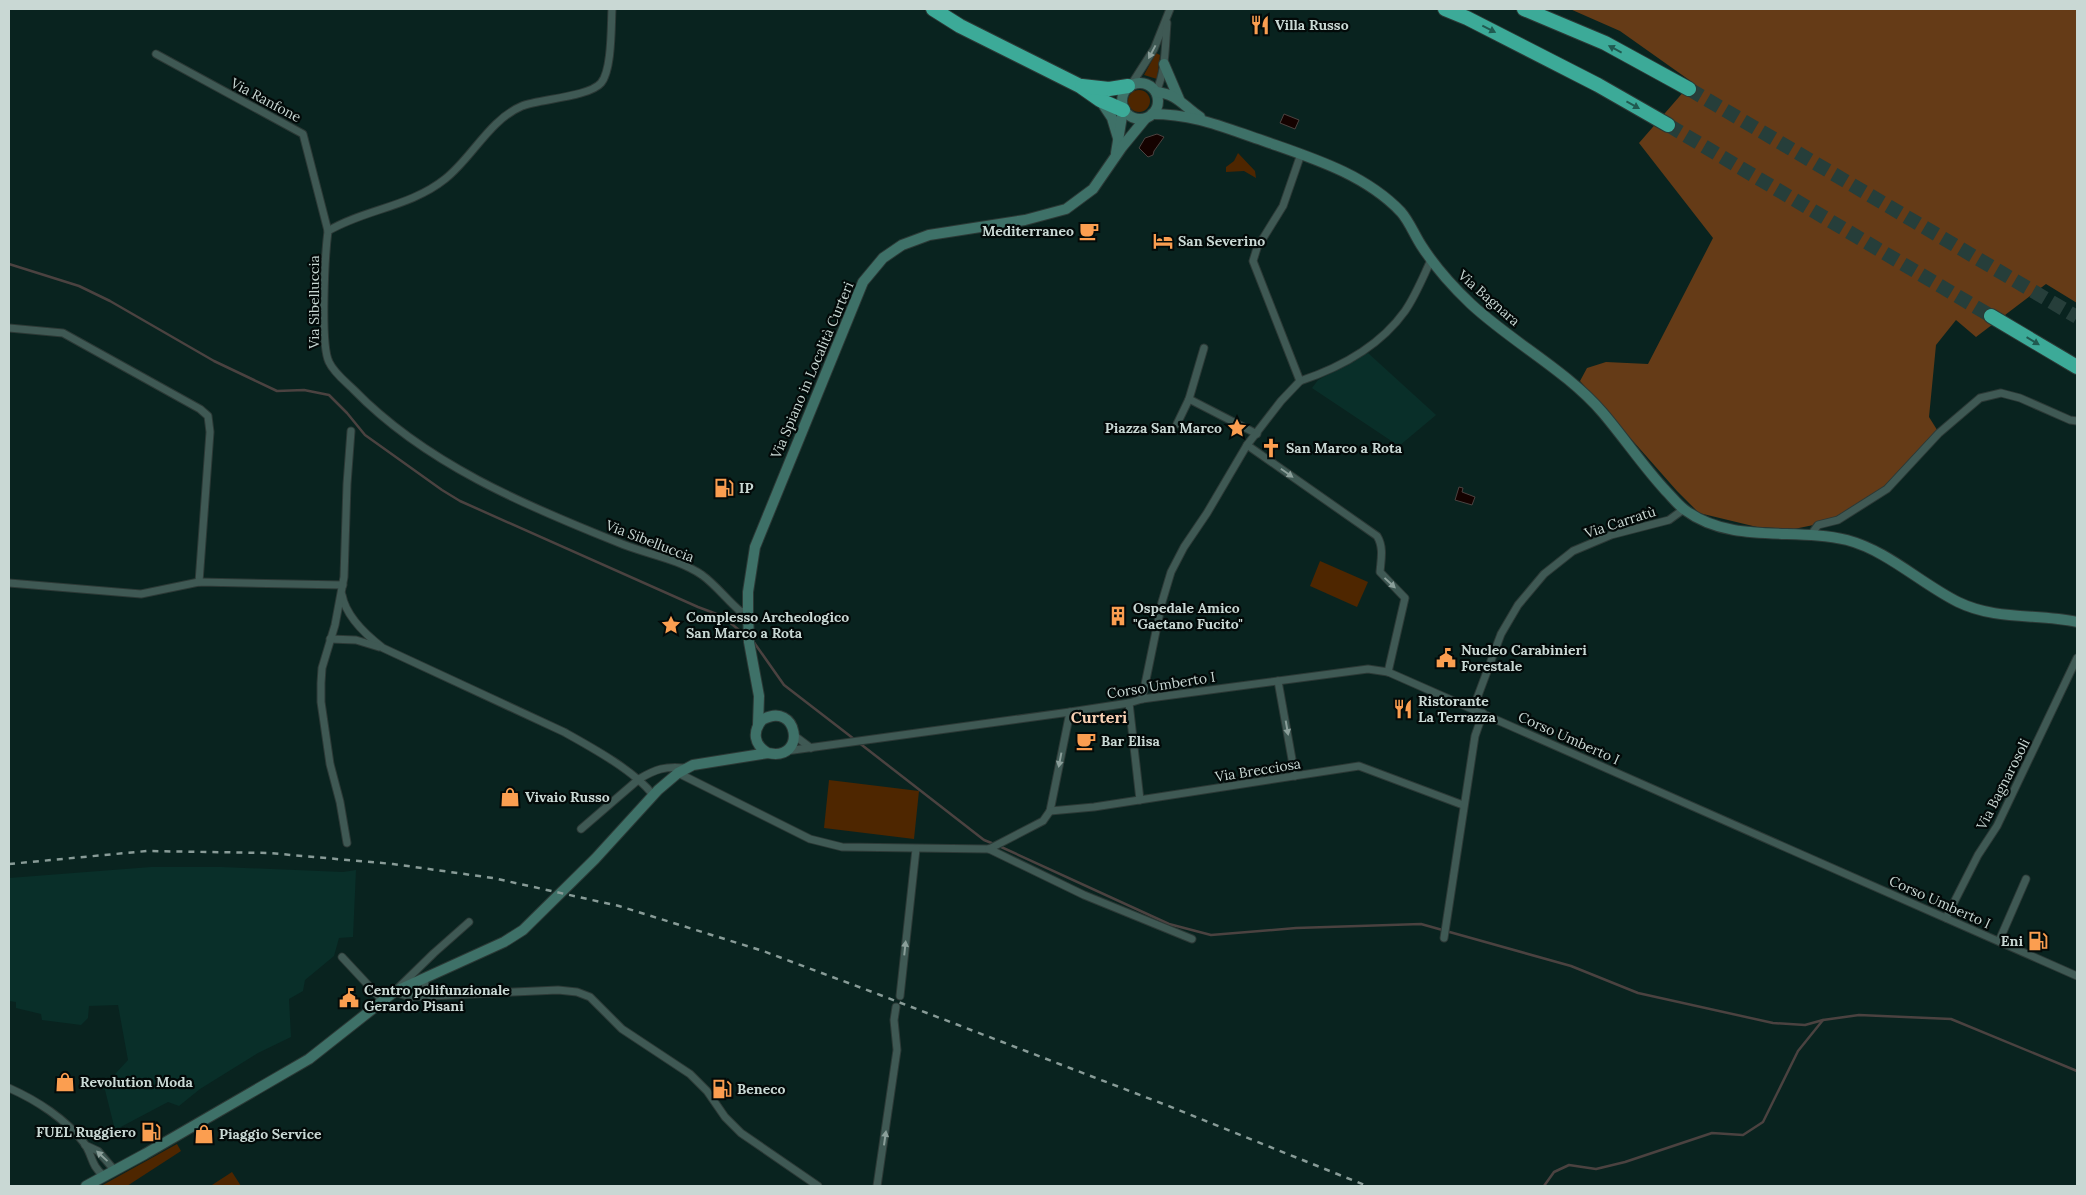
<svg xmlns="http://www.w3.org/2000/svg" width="2086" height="1195" viewBox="0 0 2086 1195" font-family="Lora,serif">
<rect width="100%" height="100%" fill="#09231f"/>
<g fill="#092f29">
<path d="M1368,353L1436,415L1399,446L1312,388L1318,380Z"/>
<path d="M151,867H222L343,872L356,870L353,937L339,938L334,956L305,980L303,991L289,999L291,1037L258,1053L200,1089L179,1106L168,1102L115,1130L104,1086L128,1060L118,1005L89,1006L88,1018L81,1025L42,1020L41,1014L16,1008V1002L9,1001V878Z"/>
</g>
<g fill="#4e2600">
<path d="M1156,53L1160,55L1157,79L1144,75Z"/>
<circle cx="1139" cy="101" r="11"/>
<path d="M1238,153L1255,171L1256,178L1244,171L1226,172V167L1234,161Z"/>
<path d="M1320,561L1368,582L1357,607L1310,586Z"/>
<path d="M829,780L919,791L914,839L824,828Z"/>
<path d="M177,1144L181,1151L127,1186H101Z"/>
<path d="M232,1172L241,1186H213L212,1185Z"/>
</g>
<path fill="#653b17" d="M1570,9H2077V303L2046,284L1976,337L1956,320L1936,345L1929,417L1939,433L1887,489L1838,520L1794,529L1757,527L1699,513L1677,491L1580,381L1587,368L1606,362L1648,364L1713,238L1639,143L1692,82L1620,31Z"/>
<g fill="#150200" stroke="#4b4240">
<path d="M1284,114L1299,120L1295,129L1280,123Z"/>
<path d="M1157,134L1164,137L1154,151L1153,155L1148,157L1139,148L1145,138Z"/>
<path d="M1459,487L1463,488L1462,492L1475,497L1472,505L1455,500Z"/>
</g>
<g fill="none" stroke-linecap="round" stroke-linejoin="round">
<g stroke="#4b4240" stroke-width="2.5">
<path d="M9,264L79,286L110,301L214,361L277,391L304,390L329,395L347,413L365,435L442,490L460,501L698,607L722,616L745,635"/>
<path d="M753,641L784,685L854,739"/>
<path d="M858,742L984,840L994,844"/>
<path d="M999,846L1169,924L1211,935L1296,928L1421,924L1571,966L1638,993L1773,1023L1805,1025L1823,1020"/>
<path d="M1544,1186L1554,1172L1569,1165L1596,1169L1625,1162L1712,1133L1743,1135L1763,1122L1798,1051L1823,1020L1859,1015L1951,1019L2077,1071"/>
</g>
<g stroke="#263e3a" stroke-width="14" stroke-dasharray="14 7" stroke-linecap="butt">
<path d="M1689,89L2077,317"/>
<path d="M1668,125L1991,316"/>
</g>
<defs>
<g id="minor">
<path d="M612,9C611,27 612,70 601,83C589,97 539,99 522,106C489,120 472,158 445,179C410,207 365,209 328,231C325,254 320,344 329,362C334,373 346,382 354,390C425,463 524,505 617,542C645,554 677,558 702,575C716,585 727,600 740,611L748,612"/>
<path d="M156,54L303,134L328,231"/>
<path d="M1131,85L1154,49L1170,9"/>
<path d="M1156,92C1166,70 1165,47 1167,23"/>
<path d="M9,328L63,333L200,409L208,416L210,432L199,582"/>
<path d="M1300,381C1339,368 1380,346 1405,311C1416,295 1423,277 1431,260"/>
<path d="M1189,399L1257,434"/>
<path d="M1177,424L1189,399L1204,348"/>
<path d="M1247,445L1377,536C1384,547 1381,560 1380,572L1405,598L1388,672"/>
<path d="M1810,536L1818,525L1838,520L1887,489L1939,433L1980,398L2001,393L2020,398L2070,420L2077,421"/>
<path d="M9,583L141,594L199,582L343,585"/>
<path d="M342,595C346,617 366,635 383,648L564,732C591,747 635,771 653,795"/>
<path d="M330,639L356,640L379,647"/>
<path d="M1278,681L1295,776"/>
<path d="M1142,699L1162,602L1171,572L1184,547L1207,513L1247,445L1281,401L1300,381L1253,261L1257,248L1283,206L1301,154"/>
<path d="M1129,703L1140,800"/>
<path d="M1473,709L1501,634L1518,605L1544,574L1573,551L1611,535L1669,520L1684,509"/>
<path d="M795,736L811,748"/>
<path d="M786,751L1070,712L1129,703L1142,699L1368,669L1388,672L2077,976"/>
<path d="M678,773L810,839L842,847L989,849L1043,821L1050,811L1070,712"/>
<path d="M1050,811L1094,807L1359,766L1463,805"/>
<path d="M581,829L639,779C656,769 665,766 685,768"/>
<path d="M347,843L340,802L330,764L321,702V683L322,668L335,625L344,577L347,484L351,431"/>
<path d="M989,849L1084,895L1192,939"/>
<path d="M1946,918L1978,855L1997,826L2077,658"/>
<path d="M469,922L434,953L394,992L410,997L558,990L577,992L590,997L622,1029L690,1074L707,1091L725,1117L741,1133L818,1186"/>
<path d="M1444,938L1475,736L1483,713"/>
<path d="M1999,941L2026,879"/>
<path d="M342,957L383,1001"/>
<path d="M422,979L432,995"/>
<path d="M900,996L916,849"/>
<path d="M9,1088C36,1100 66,1119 84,1143C93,1155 90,1165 104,1176"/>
<path d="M85,1145L98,1151L115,1171"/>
<path d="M877,1186L897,1050L894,1020L896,1007"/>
</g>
<g id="secondary">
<path d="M1164,64L1179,99"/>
<circle cx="1140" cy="101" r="18"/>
<path d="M1156,92C1178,94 1183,106 1200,117"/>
<path d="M1100,100L1112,118L1118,138"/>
<path d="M1152,114C1195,114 1225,128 1264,141C1312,158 1365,174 1401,212C1409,221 1414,234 1421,245C1435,267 1452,286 1471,304C1513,343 1566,370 1603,413C1625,439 1643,466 1666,491C1672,497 1678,505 1685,510C1732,545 1795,527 1847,540C1888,551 1920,583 1958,602C1997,621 2038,613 2077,622"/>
<path d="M1116,153L1123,110"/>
<path d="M758,725L759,696L749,642L748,613V592L755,547L863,282L883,258L902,245L929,235L1025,220L1066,209L1093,189L1122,147L1145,119"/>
<path d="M86,1186L145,1154L309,1059L394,992L504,942L523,930L595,859L658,790L678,773L693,765L768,753C808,762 798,699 762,720C752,732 754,745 768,753"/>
</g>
<g id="motorway">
<path d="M933,9L960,26L1080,86L1100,100L1123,110"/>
<path d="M1445,9L1467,18L1598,85L1668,125"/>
<path d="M1524,9L1605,43L1689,89"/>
<path d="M1082,86L1109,89L1128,86"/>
<path d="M1991,316L2077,367"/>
</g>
</defs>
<use href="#minor" stroke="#2c3936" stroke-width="9"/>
<use href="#secondary" stroke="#2c3936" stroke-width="12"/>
<use href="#motorway" stroke="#2c3936" stroke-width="16"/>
<use href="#minor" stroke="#3f5954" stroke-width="7"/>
<use href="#secondary" stroke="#3e7168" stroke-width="10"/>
<use href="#motorway" stroke="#3caa98" stroke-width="14"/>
<path stroke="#889b97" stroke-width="2.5" stroke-dasharray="6 6" stroke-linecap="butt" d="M9,864L147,851L269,853L393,864L493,878L619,906L763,951L875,993L1166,1105L1367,1186"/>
</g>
<defs><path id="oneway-solid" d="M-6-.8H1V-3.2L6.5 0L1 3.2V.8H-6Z" transform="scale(1.25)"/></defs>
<g fill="#205a50">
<use href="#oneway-solid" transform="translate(1489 29) rotate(27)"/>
<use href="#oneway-solid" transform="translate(1615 49) rotate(-152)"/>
<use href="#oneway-solid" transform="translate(1633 105) rotate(29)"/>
<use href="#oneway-solid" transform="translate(2033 341) rotate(31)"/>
</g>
<g fill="#8b9f9a">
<use href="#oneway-solid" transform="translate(1152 52) rotate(118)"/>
<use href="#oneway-solid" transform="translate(1287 473) rotate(35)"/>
<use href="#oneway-solid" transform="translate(1390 583) rotate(43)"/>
<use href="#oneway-solid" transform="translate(1287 728) rotate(80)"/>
<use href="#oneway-solid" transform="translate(1060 760) rotate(101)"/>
<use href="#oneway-solid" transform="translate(905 948) rotate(-84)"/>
<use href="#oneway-solid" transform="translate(885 1138) rotate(-82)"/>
<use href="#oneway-solid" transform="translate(102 1156) rotate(-137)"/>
</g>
<defs>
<symbol id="restaurant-bare" viewBox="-9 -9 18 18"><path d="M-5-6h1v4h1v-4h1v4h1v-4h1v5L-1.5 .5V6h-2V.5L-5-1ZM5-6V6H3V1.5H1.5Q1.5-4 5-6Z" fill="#fb9e50" stroke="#030a09" stroke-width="2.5" paint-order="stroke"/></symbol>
<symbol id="cafe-bare" viewBox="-9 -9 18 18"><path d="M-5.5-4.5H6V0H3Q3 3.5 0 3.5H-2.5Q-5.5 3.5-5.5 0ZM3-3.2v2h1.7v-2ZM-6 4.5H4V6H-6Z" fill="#fb9e50" stroke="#030a09" stroke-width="2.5" paint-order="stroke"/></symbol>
<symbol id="hotel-bare" viewBox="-9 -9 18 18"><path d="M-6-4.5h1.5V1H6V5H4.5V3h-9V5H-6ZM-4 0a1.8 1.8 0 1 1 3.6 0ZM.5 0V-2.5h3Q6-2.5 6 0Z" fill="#fb9e50" stroke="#030a09" stroke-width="2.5" paint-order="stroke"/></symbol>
<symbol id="sight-bare" viewBox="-9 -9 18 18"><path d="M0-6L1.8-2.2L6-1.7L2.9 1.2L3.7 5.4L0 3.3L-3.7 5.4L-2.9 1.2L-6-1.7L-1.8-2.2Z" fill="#fb9e50" stroke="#030a09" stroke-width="2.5" paint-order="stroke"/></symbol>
<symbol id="church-bare" viewBox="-9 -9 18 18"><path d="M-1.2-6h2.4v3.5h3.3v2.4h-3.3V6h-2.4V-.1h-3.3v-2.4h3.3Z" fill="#fb9e50" stroke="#030a09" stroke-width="2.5" paint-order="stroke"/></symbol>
<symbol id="fuel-bare" viewBox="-9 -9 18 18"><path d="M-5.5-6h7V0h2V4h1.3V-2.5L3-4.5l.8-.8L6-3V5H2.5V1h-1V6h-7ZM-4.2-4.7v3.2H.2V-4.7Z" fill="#fb9e50" stroke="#030a09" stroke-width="2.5" paint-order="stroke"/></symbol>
<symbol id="building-bare" viewBox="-9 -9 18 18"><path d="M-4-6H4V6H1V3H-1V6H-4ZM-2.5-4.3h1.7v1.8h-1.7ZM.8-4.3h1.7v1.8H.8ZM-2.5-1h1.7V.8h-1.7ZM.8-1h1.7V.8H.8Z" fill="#fb9e50" stroke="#030a09" stroke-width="2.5" paint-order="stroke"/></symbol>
<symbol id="civic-bare" viewBox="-9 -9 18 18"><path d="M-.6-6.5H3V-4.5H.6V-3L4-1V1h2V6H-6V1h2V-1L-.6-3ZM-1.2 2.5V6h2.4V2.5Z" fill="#fb9e50" stroke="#030a09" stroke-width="2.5" paint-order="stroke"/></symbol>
<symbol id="shop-bare" viewBox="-9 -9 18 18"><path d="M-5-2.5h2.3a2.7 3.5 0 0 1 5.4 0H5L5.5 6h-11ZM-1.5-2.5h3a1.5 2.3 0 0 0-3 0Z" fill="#fb9e50" stroke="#030a09" stroke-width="2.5" paint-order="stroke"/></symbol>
</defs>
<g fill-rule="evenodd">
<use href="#restaurant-bare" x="1246" y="11" width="28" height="28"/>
<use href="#cafe-bare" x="1075" y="217" width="28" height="28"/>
<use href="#hotel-bare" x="1149" y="227" width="28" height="28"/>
<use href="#sight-bare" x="1223" y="414" width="28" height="28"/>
<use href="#church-bare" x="1257" y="434" width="28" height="28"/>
<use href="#fuel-bare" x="710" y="474" width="28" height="28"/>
<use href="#building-bare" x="1104" y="602" width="28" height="28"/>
<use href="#sight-bare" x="657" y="611" width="28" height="28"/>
<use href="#civic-bare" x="1432" y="644" width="28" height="28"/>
<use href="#restaurant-bare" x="1389" y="695" width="28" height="28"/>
<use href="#cafe-bare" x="1072" y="727" width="28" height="28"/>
<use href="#shop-bare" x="496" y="783" width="28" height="28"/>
<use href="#fuel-bare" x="2024" y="927" width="28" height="28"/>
<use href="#civic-bare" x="335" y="984" width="28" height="28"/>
<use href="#shop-bare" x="51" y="1068" width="28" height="28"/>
<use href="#fuel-bare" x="708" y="1075" width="28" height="28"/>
<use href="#fuel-bare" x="137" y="1118" width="28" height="28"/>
<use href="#shop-bare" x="190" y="1120" width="28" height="28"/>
</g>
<g text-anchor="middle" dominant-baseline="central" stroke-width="4.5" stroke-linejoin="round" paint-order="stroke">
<g font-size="14" font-weight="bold" fill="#c9d8d4" stroke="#030a09" text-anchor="start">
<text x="1275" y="25">Villa Russo</text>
<text x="1074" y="231" text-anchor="end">Mediterraneo</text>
<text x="1178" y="241">San Severino</text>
<text x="1222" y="428" text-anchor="end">Piazza San Marco</text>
<text x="1286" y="448">San Marco a Rota</text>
<text x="739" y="488">IP</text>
<text x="1133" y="608">Ospedale Amico<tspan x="1133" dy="16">"Gaetano Fucito"</tspan></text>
<text x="686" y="617">Complesso Archeologico<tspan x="686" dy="16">San Marco a Rota</tspan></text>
<text x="1461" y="650">Nucleo Carabinieri<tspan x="1461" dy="16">Forestale</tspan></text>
<text x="1418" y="701">Ristorante<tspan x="1418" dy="16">La Terrazza</tspan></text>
<text x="1101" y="741">Bar Elisa</text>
<text x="525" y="797">Vivaio Russo</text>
<text x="2023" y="941" text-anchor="end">Eni</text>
<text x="364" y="990">Centro polifunzionale<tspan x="364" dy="16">Gerardo Pisani</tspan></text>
<text x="80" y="1082">Revolution Moda</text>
<text x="737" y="1089">Beneco</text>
<text x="136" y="1132" text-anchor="end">FUEL Ruggiero</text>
<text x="219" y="1134">Piaggio Service</text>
</g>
<g font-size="14" fill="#c9d8d4" stroke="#030a09">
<text transform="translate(266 100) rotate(28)">Via Ranfone</text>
<text transform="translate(1489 298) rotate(41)">Via Bagnara</text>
<text transform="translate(314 302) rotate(-90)">Via Sibelluccia</text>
<text transform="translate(812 370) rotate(-67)">Via Spiano in Località Curteri</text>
<text transform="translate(1620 522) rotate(-18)">Via Carratù</text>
<text transform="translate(650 541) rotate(21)">Via Sibelluccia</text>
<text transform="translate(1161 685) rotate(-9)">Corso Umberto I</text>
<text transform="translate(1569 738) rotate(24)">Corso Umberto I</text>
<text transform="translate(1258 770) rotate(-9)">Via Brecciosa</text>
<text transform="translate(2003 784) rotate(-63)">Via Bagnarosoli</text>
<text transform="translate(1940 902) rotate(24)">Corso Umberto I</text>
</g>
<g font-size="16" font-weight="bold" fill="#f8d0b3" stroke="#030a09">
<text x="1099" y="717">Curteri</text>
</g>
</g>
<rect width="2086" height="1195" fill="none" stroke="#c9d8d4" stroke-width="20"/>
</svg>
